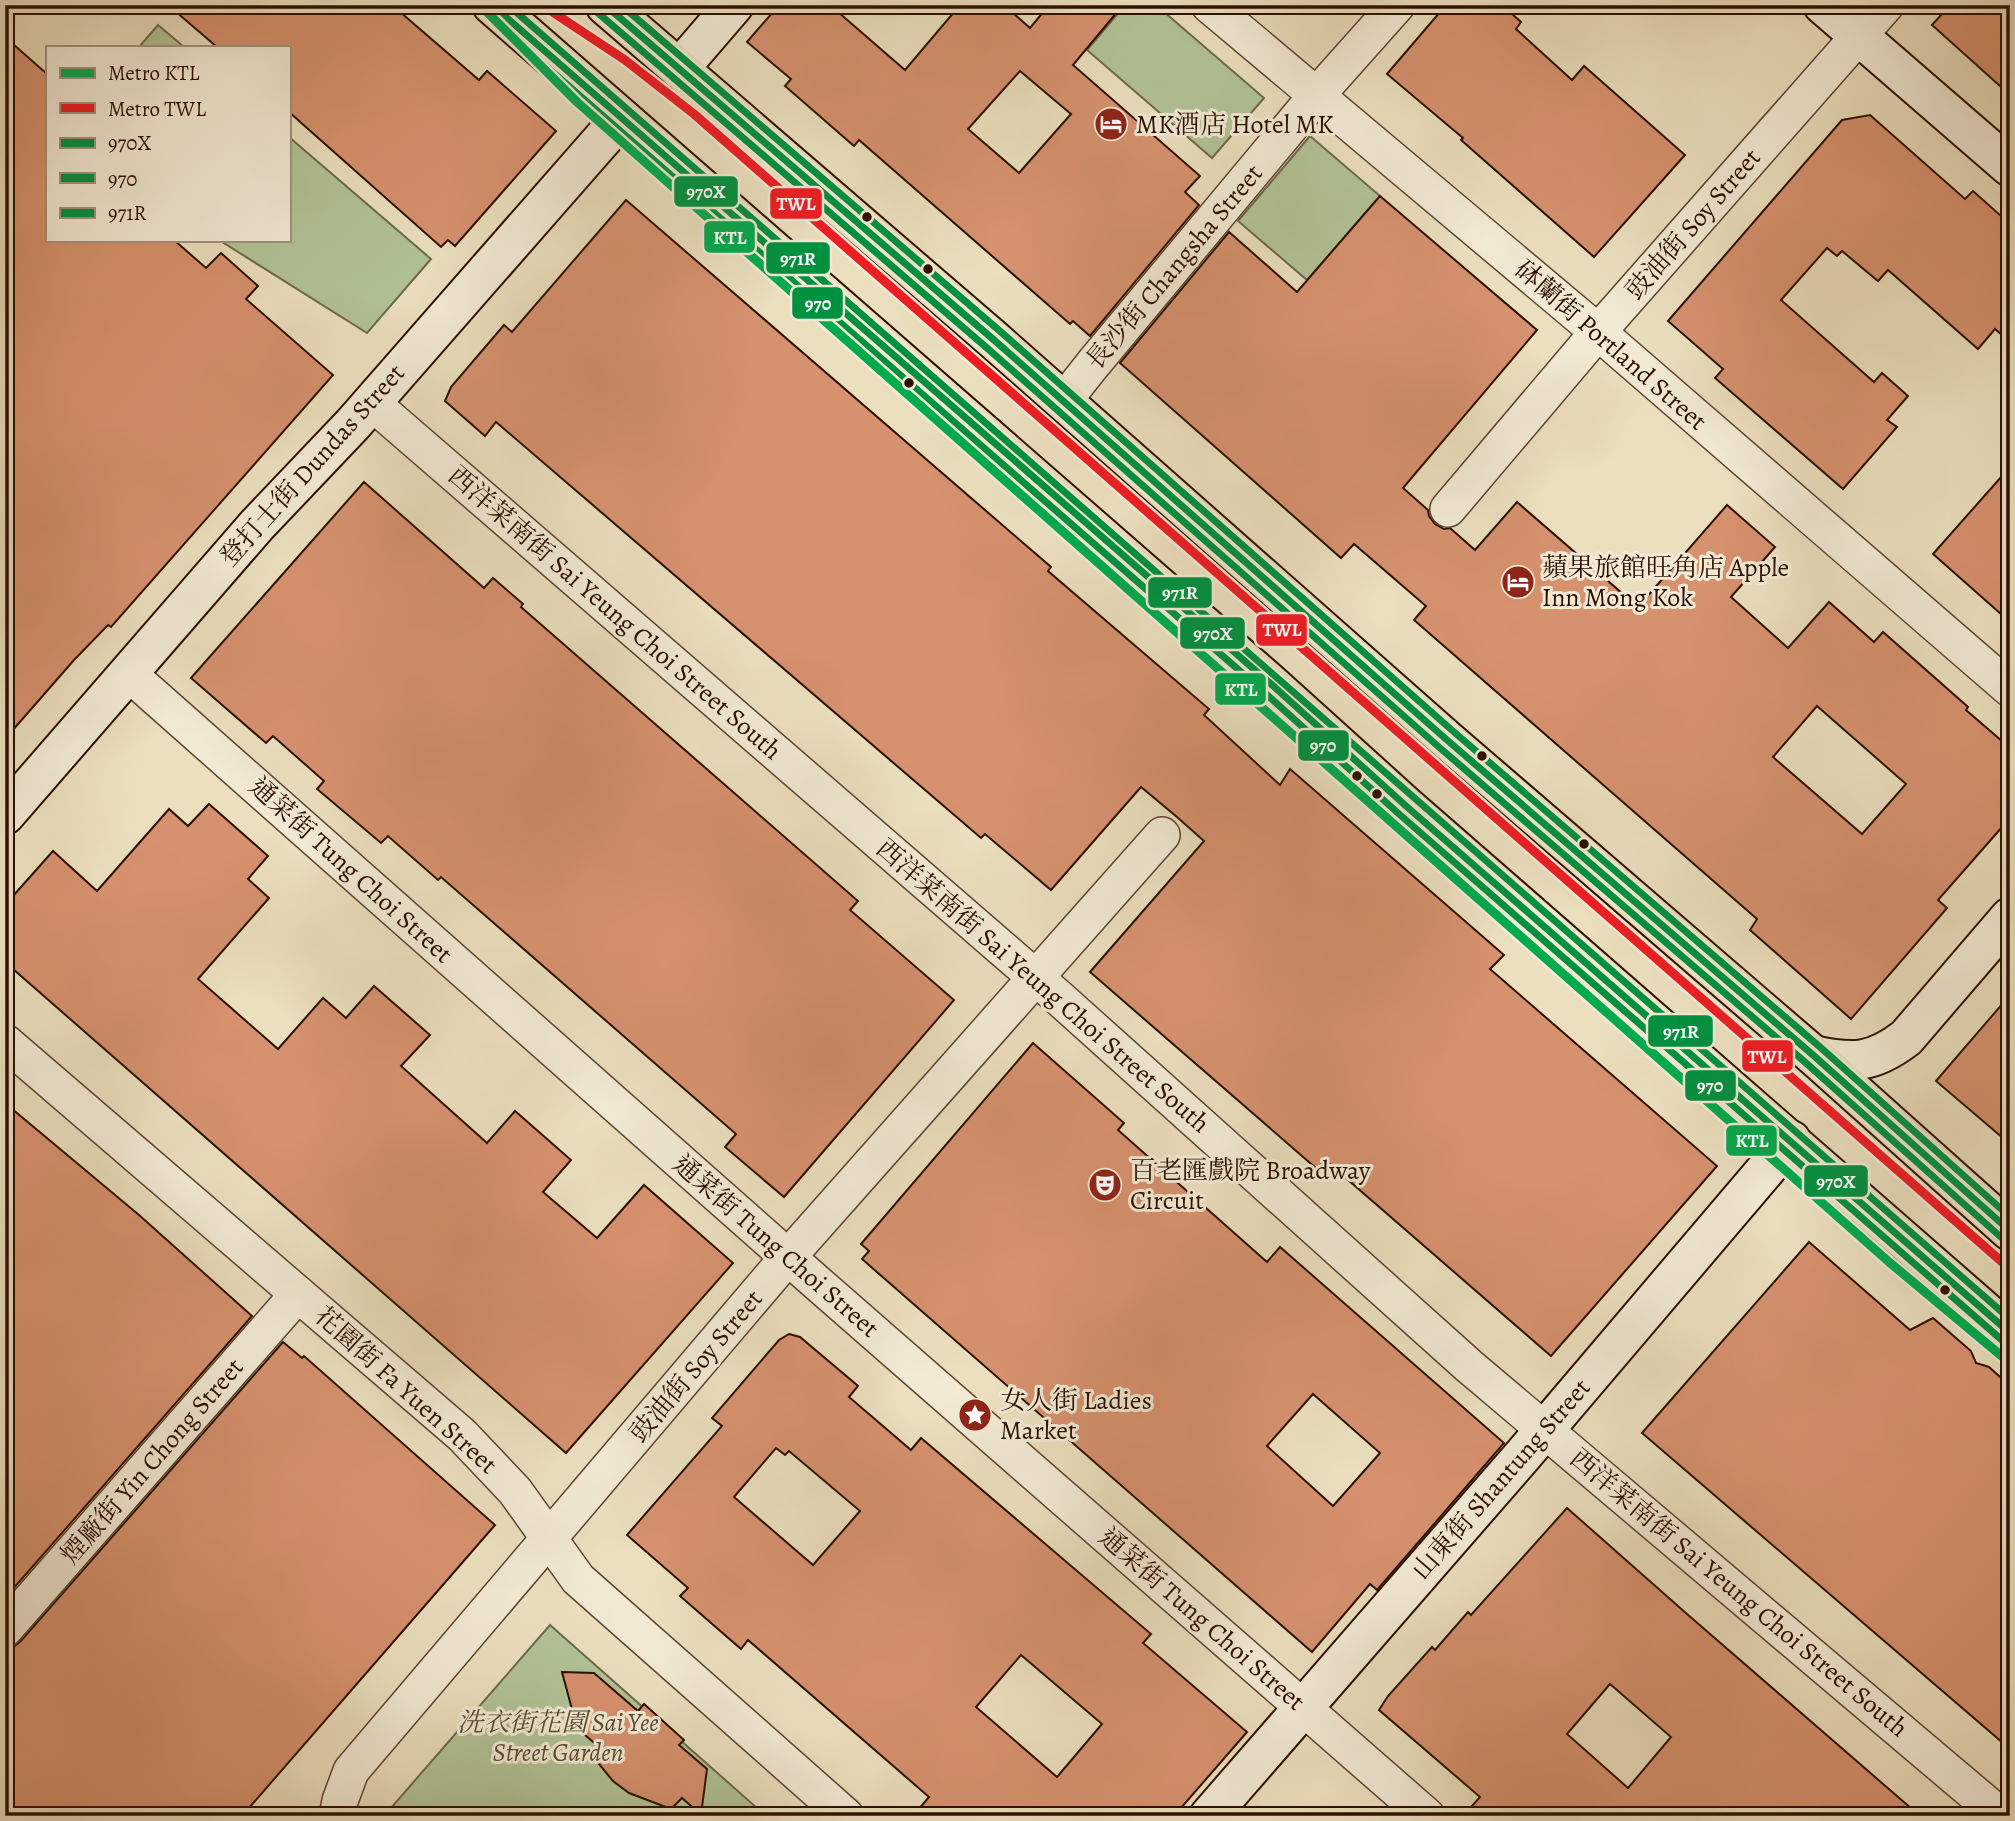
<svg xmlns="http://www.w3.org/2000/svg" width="2015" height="1821" viewBox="0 0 2015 1821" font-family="Alegreya,'Noto Serif TC',serif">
<rect width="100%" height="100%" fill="#ebdfbe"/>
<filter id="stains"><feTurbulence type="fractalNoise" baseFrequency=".00286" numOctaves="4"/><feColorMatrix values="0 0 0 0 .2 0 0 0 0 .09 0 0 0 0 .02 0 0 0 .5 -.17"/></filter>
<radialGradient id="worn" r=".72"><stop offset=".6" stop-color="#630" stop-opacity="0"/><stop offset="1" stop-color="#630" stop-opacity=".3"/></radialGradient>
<g fill="#b1c396" stroke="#6e694b" stroke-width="2">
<path d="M1125,5H1156L1264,98L1212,158L1087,50Z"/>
<path d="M158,25L184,47H139Z"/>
<path d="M1310,136L1380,196L1307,280L1238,221Z"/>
<path d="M289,137L431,259L367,333L219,240H289Z"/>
<path d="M550,1625L766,1816H384Z"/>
</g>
<g fill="#d6916e" stroke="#2c0f00" stroke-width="2" fill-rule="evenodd">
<path d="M168,5H392L479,80L487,71L556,131L455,246L448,240L441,247L289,112V47H217Z"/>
<path d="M779,5H830L905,70L960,5H1004L1030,28L1049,5H1123L1073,65L1200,176L1185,192L1199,205L1090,336L1073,321L1070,324L859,140L854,146L785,86L791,79L747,42ZM1020,71L1071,114L1019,173L968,129Z"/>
<path d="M1446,5H1502L1521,22L1516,29L1572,80L1584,66L1685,155L1594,257L1461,140L1463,138L1387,74Z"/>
<path d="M1950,5H2010V95L1932,25Z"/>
<path d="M5,37L47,74V240H174L206,268L221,253L258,286L246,299L333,375L111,627L108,625L74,660L5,739Z"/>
<path d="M1870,115L1965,199L1973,191L2010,224V342L1995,329L1978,349L1888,270L1878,281L1842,251L1837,256L1827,248L1781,300L1874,382L1882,373L1908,396L1887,420L1897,427L1843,489L1715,378L1723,369L1668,321L1842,120Z"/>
<path d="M1380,196L1537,330L1403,488L1428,510L1429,516L1435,524L1444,529L1450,528L1475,550L1517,502L1638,607L1727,505L1775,547L1731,597L1788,648L1829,602L1874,642L1883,632L1968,707L1966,710L2010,748V818L1938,900L1947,908L1851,1019L1750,930L1757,919L1414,620L1426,606L1354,544L1341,558L1120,363L1229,232L1297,292ZM1817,706L1906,784L1862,834L1773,757Z"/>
<path d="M626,200L1051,567L1048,571L1209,709L1204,715L1280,785L1290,769L1504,955L1490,969L1717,1166L1551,1356L1325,1160L1317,1169L1090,972L1204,841L1177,817L1141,787L1051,890L985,834L981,838L496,422L485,436L445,401L451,387L504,325L512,332Z"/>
<path d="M2010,467V622L1933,554Z"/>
<path d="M364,482L484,588L493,578L523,604L521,607L858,901L850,910L954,1000L784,1197L725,1147L736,1134L441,877L438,880L388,836L381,843L317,789L324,781L273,736L266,743L191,678Z"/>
<path d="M209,804L268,856L248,879L269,898L198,979L278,1049L323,998L346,1018L374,986L430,1035L401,1066L487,1143L515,1111L571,1160L543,1192L597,1238L644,1185L733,1263L566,1453L5,962V905L53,851L97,891L169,809L188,826Z"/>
<path d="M2010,995V1144L1936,1081Z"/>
<path d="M1033,1043L1124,1123L1118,1130L1267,1262L1280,1247L1504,1443L1377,1590L1370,1584L1312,1652L862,1259L869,1251L861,1244ZM1313,1394L1380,1453L1333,1506L1267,1446Z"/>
<path d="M5,1103L139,1215L252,1316L5,1598Z"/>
<path d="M1809,1242L1910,1330L1933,1318L1971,1351L1976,1363L1989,1367L2010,1386V1749L1642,1433Z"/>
<path d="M789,1334L800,1337L858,1386L849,1397L911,1450L921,1438L1151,1634L1143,1643L1247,1732L1174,1816H913L929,1797L748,1640L741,1649L680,1596L688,1588L627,1535L722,1426L712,1418L779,1340ZM776,1448L785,1455L789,1451L860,1511L813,1565L734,1497ZM1021,1655L1102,1724L1057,1777L976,1707Z"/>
<path d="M283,1342L302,1358L304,1356L495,1525L242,1816H5V1649L12,1648L20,1642Z"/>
<path d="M1567,1508L1687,1614L1920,1816H1463L1480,1797L1379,1710L1388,1696L1432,1647L1435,1650L1468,1612L1471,1615ZM1610,1684L1671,1737L1628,1788L1567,1734Z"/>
<path d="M562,1672L594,1673L638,1711L644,1704L684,1740L679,1745L707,1769L701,1815L682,1798L671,1809L629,1793L613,1781L594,1758L601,1749L577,1728Z"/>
</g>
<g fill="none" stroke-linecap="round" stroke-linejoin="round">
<defs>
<g id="street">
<path d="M1209,5L1598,332L2010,689"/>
<path d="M371,402L1058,997L1469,1366L2001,1816"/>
<path d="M1066,405L1074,388L1093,364L1316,96L1397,5"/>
<path d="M1448,509L1598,332L1886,5"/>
<path d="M128,673L815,1281L1427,1816"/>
<path d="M5,1042L462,1435L515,1491L578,1579L846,1816"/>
<path d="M5,1629L298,1294"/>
<path d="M337,1816L340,1801L351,1771L788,1257L1162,835"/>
</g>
<g id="secondary">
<path d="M1823,5L2010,167"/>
<path d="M679,69L734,5"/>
<path d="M5,815L257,525L353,424L621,118"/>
<path d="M1813,1055C1854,1064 1873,1063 1906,1038L2010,917"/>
<path d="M1209,1816L1524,1454L1791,1140"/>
</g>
<g id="primary">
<path d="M492,5L1271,684L1406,806L2010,1333"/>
<path d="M605,5L994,340L1447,740L1813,1055L2010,1231"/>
</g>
</defs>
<use href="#street" stroke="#5c4330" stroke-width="38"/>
<use href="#secondary" stroke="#2c0f00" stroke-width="42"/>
<use href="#primary" stroke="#2c0f00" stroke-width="42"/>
<use href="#street" stroke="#f2ead5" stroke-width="35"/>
<use href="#secondary" stroke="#f2ead5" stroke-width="38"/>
<use href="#primary" stroke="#ebdfbe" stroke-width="38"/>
<defs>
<g id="bus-1">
<path d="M492,5L1271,684L1406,806L2010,1333"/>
<path d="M605,5L994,340L1447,740L1813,1055L2010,1231"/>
</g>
<g id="bus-2">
<path d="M485,13L1264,692L1399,814L2003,1341"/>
<path d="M598,13L987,348L1440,748L1806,1063L2003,1239"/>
</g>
<g id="bus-3">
<path d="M508,5C1010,442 1509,882 2010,1319"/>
<path d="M621,5L1001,332L1454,732L1820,1047L2010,1217"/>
</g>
</defs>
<use href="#bus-1" stroke="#f2ead5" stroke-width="12"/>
<use href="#bus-2" stroke="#f2ead5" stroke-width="12"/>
<use href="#bus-3" stroke="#f2ead5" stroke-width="12"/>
<use href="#bus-1" stroke="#009140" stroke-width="7"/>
<use href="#bus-2" stroke="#009140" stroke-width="7"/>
<use href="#bus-3" stroke="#009140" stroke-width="7"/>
<defs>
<path id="metro-1" d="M480,5L577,102L1889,1262L2010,1363"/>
<path id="metro-2" d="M542,5L625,60L694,114L2010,1269"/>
</defs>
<use href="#metro-1" stroke="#f2ead5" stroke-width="14"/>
<use href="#metro-2" stroke="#f2ead5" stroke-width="14"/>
<use href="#metro-1" stroke="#00ab4e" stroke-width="9"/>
<use href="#metro-2" stroke="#ed1d24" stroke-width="9"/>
</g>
<defs>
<symbol id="hotel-disc" viewBox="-11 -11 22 22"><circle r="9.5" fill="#8f2418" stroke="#f2ead5"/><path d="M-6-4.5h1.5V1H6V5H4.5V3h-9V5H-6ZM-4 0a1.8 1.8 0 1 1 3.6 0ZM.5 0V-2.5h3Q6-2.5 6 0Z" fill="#fff"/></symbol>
<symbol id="theatre-disc" viewBox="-11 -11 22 22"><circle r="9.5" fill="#8f2418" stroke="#f2ead5"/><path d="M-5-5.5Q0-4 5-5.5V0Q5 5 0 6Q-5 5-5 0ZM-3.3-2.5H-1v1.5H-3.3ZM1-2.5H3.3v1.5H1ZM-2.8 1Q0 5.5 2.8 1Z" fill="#fff"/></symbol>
<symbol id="sight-disc" viewBox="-11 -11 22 22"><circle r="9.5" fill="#8f2418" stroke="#f2ead5"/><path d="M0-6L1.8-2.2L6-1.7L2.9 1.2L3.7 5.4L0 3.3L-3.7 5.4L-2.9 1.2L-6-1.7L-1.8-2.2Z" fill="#fff"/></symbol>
</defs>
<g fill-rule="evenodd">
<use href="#hotel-disc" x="1092" y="105" width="38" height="38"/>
<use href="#hotel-disc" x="1499" y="563" width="38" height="38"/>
<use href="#theatre-disc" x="1086" y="1166" width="38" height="38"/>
<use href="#sight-disc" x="956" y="1396" width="38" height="38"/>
</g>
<g fill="#2c0f00" stroke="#f2ead5" stroke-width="2.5">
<circle cx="867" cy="217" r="6"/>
<circle cx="928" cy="269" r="6"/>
<circle cx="909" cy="383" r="6"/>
<circle cx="1482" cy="756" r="6"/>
<circle cx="1357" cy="776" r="6"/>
<circle cx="1377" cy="794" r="6"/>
<circle cx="1584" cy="844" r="6"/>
<circle cx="1945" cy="1290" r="6"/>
</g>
<g text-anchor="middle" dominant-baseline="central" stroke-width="6" stroke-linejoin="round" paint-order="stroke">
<g font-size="26" fill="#2c0f00" stroke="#f2ead5" text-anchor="start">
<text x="1136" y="124">MK酒店 Hotel MK</text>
<text x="1542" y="567">蘋果旅館旺角店 Apple<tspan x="1542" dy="30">Inn Mong Kok</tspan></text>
<text x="1130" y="1170">百老匯戲院 Broadway<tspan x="1130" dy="30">Circuit</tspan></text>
<text x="1000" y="1400">女人街 Ladies<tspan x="1000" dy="30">Market</tspan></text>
</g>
<g font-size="26" fill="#2c0f00" stroke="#f2ead5">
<text transform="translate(1693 224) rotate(-49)">豉油街 Soy Street</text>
<text transform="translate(1174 267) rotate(-50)">長沙街 Changsha Street</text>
<text transform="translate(1611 345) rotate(41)">砵蘭街 Portland Street</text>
<text transform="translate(312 465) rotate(-48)">登打士街 Dundas Street</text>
<text transform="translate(615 613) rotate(41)">西洋菜南街 Sai Yeung Choi Street South</text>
<text transform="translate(351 870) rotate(42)">通菜街 Tung Choi Street</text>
<text transform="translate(1043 986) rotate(41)">西洋菜南街 Sai Yeung Choi Street South</text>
<text transform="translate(776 1246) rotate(41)">通菜街 Tung Choi Street</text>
<text transform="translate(696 1366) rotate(-50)">豉油街 Soy Street</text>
<text transform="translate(406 1390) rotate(42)">花園街 Fa Yuen Street</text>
<text transform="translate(152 1461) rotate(-49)">煙廠街 Yin Chong Street</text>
<text transform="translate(1501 1479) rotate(-49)">山東街 Shantung Street</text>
<text transform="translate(1739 1593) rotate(40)">西洋菜南街 Sai Yeung Choi Street South</text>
<text transform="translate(1202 1619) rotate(41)">通菜街 Tung Choi Street</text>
</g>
<g font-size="26" font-style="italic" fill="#5b4e34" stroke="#f2ead5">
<text x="558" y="1722">洗衣街花園 Sai Yee<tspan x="558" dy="30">Street Garden</tspan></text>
</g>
</g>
<g stroke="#f2ead5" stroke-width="2.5">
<rect x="673" y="175" width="66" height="33" rx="7" fill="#009140"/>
<rect x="769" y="187" width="54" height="33" rx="7" fill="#ed1d24"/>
<rect x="703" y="220" width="53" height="34" rx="7" fill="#00ab4e"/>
<rect x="765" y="241" width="66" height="34" rx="7" fill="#009140"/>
<rect x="791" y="286" width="53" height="34" rx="7" fill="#009140"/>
<rect x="1147" y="576" width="66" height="33" rx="7" fill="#009140"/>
<rect x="1255" y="613" width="53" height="34" rx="7" fill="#ed1d24"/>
<rect x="1179" y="616" width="67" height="34" rx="7" fill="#009140"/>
<rect x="1214" y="672" width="53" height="34" rx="7" fill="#00ab4e"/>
<rect x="1297" y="729" width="53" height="33" rx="7" fill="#009140"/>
<rect x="1647" y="1014" width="67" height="34" rx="7" fill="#009140"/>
<rect x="1741" y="1039" width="53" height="34" rx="7" fill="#ed1d24"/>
<rect x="1684" y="1069" width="53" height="33" rx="7" fill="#009140"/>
<rect x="1725" y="1124" width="53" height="33" rx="7" fill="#00ab4e"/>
<rect x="1803" y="1164" width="66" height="34" rx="7" fill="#009140"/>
</g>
<g font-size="19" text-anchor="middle" font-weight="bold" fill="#fff">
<text x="706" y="198">970X</text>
<text x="796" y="210">TWL</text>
<text x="730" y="244">KTL</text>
<text x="798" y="265">971R</text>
<text x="818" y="310">970</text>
<text x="1180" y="599">971R</text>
<text x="1282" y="636">TWL</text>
<text x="1213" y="640">970X</text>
<text x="1241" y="696">KTL</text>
<text x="1323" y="752">970</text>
<text x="1681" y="1038">971R</text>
<text x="1767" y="1063">TWL</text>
<text x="1710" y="1092">970</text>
<text x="1752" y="1147">KTL</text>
<text x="1836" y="1188">970X</text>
</g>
<rect width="2015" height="1821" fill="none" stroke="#ebdfbe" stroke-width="28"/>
<rect x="7" y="7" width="2001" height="1807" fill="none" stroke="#2c0f00" stroke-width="3.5"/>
<rect x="14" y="14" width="1987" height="1793" fill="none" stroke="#2c0f00" stroke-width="2"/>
<rect x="46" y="46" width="245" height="196" fill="#f2ead5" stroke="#a39280" stroke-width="2"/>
<rect x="60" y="68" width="35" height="10" fill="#00ab4e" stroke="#a39280" stroke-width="2"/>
<text x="108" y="80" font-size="21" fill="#2c0f00">Metro KTL</text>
<rect x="60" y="103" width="35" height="10" fill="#ed1d24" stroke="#a39280" stroke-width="2"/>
<text x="108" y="116" font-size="21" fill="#2c0f00">Metro TWL</text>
<rect x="60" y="138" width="35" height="10" fill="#009140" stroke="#a39280" stroke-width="2"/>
<text x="108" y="150" font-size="21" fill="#2c0f00">970X</text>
<rect x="60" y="173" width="35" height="10" fill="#009140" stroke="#a39280" stroke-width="2"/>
<text x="108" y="186" font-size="21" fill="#2c0f00">970</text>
<rect x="60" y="208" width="35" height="10" fill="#009140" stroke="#a39280" stroke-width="2"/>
<text x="108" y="220" font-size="21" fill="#2c0f00">971R</text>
<rect width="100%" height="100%" filter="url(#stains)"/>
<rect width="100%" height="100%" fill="url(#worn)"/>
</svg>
